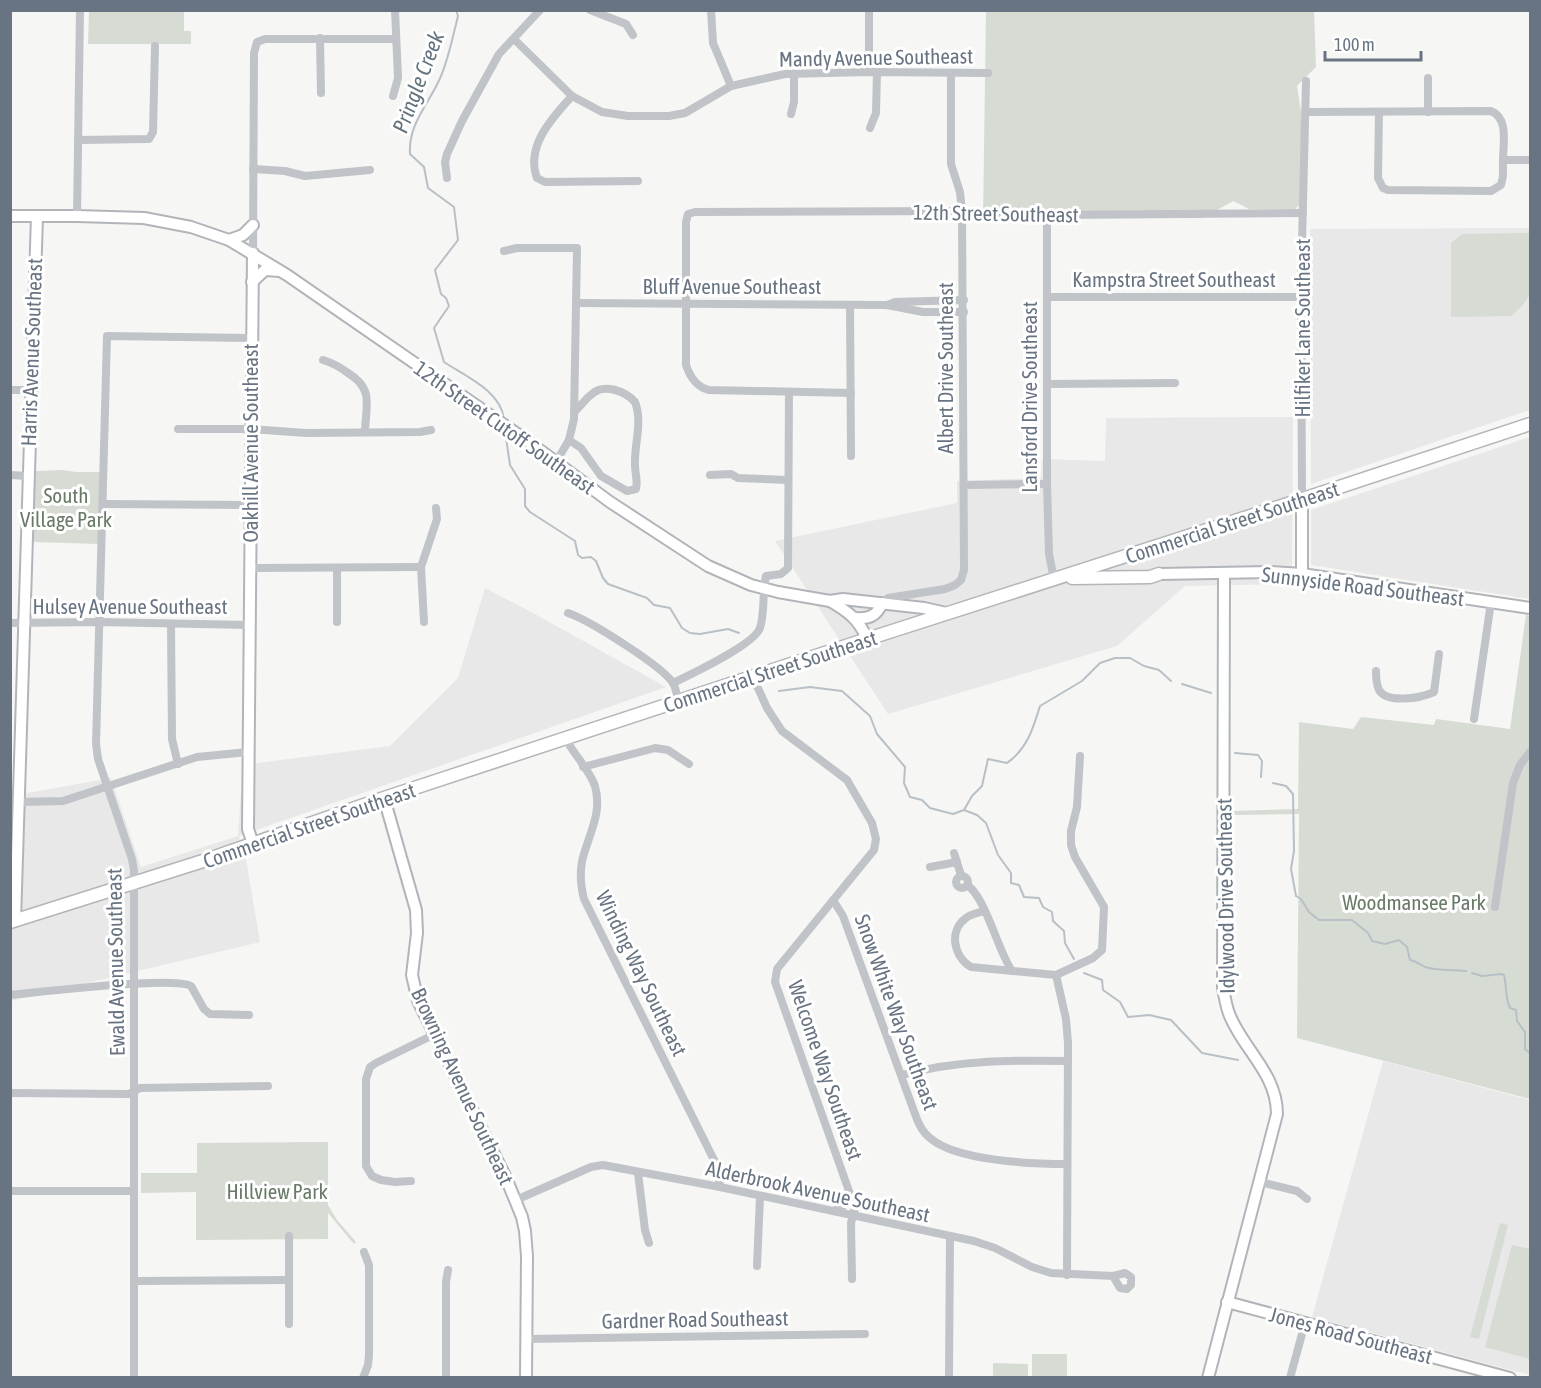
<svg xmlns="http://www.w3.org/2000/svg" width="1541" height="1388" viewBox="0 0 1541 1388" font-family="'Asap Condensed',sans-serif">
<rect width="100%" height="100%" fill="#f6f7f4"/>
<g fill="#e7e8e7">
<path d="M1530,228V410L1311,484L1310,229Z"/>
<path d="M1293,417L1292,564L1290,584L1185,586L1117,646L888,714L775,541L957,503V481L1041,478L1042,459L1105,461L1106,418Z"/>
<path d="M1530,437V599L1311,565V510Z"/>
<path d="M485,588L535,614L666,687L239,836L246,859L260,942L11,1001V814L22,794L111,778L141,867L238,836L243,765L390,746L458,678Z"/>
<path d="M1383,1061L1530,1100V1375L1312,1317Z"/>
</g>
<g fill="#d6dbd4">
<path d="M89,11H184V31H191V44H88Z"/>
<path d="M986,11H1314L1316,67L1297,86L1302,118L1300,204L1295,209H1249L1233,201L1203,218L983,219Z"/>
<path d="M1530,233V295L1521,307L1511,316L1451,317V243L1462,234Z"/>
<path d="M63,470L76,472H100L98,544L33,542L34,471Z"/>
<path d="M1526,615L1530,616V1099L1297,1038L1299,814L1232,815V811L1298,809L1299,722L1353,729L1361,717L1434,725L1436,719L1510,729Z"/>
<path d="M328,1142V1205L337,1220L356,1242L354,1244L328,1213V1239L196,1240V1192L141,1193V1173H197V1143Z"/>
<path d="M1500,1223L1508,1225L1479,1339L1470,1337Z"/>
<path d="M1512,1245L1530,1249V1359L1485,1347Z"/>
<rect x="1032" y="1354" width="35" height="23"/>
<path d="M993,1363L1028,1364V1377H993Z"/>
</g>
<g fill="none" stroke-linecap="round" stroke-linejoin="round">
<g stroke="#b8c0c6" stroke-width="2">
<path d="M456,10L458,16C453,36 449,57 441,76C430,103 408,123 410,154L424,167L428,188L454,207L458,240L435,270L441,294L446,298L449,306L434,328L444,362C465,376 501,391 504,419"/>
<path d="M505,431L510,465L525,489V506L530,512L575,541L578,555L582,558L591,557L596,561L603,578L608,584L647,598L654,605L670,608L682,628L690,633L700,634L728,629L739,633"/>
<path d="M1182,684L1211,693"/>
<path d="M779,691L810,687L842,691L870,716L877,734L905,767L904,783L910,797L922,800L930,808L953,814L964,810L972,796L982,786L988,759L1007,763C1027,749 1033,729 1040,706L1082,681L1100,663L1115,658H1130L1144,666L1159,670L1171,681"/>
<path d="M1235,753L1258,755L1262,761L1261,777"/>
<path d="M1273,783L1286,786L1293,794L1294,851L1291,869L1296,896L1301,899L1309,912L1319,920H1352L1368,933L1372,941L1385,944L1399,940L1407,947L1410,960C1418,961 1421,967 1429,968C1441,971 1454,969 1466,971"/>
<path d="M964,810L977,815L986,823L998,855L1011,873V883L1019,885L1024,897L1039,898L1043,907L1052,912L1053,921L1064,931L1065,943L1074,959"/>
<path d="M1084,973L1102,980L1103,990L1120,1002L1128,1017L1149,1015L1171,1020L1202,1053L1238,1060"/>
<path d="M1472,973L1482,976L1501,974L1504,975C1507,987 1505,997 1510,1008L1516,1010L1517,1021L1525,1032V1049L1530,1053"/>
</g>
<defs>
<g id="secondary">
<path d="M10,216H77L144,218L191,227L229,240L287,275L529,442L610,502L708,566L751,585L778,592L830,601L843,599L924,608L946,613"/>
<path d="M229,240L243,235L253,225"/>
<path d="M253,253L248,829L253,844"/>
<path d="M252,282L265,270L280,271"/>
<path d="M1302,499V574"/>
<path d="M1159,574L1271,572L1302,574L1530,608"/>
<path d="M830,601C847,611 859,619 867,639"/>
<path d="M855,618C869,619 877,616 882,603"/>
<path d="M384,798L416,910L417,933L412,975L418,1001L506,1178L522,1217L525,1231L527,1256L526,1378"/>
<path d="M15,921L37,216"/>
<path d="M1227,1302L1510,1378"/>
<path d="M1208,1378L1277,1114C1277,1074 1244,1050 1230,1016C1226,1007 1225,998 1223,988L1224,573"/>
</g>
<g id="primary">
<path d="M1072,578L1150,577L1159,574"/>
<path d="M10,922L203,861L384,798L858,642L1294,502L1530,424"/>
</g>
</defs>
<use href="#secondary" stroke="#b1b5ba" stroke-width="14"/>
<use href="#primary" stroke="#b2b5b9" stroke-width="15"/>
<g stroke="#c0c3c7" stroke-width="8">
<path d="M590,10L626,24L633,35"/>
<path d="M711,10L713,43L731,86"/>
<path d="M320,38L321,93"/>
<path d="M514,39L572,96L602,112L628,116H669L685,113L731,86L785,74L869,72L988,73"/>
<path d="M869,72V10"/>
<path d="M1428,78V112"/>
<path d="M393,96L398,78L395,10"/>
<path d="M572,96C553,117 525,146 537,178L545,182L638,181"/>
<path d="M1306,112L1491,111C1509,118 1503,144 1503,160H1530"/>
<path d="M1379,112L1378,178L1383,188L1388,190L1491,191L1501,185L1503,176V160"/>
<path d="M791,114L794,102V74"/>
<path d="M870,128L876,113L877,72"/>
<path d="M78,140L149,139L153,132L155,46"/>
<path d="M253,169L285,171L305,176L370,170"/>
<path d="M447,178L445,162L447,154L462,121L499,54L540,10"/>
<path d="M1047,215V484L1049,554L1054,579"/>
<path d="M77,216L80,10"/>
<path d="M504,251L517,248H577L574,419L569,440L556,462"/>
<path d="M253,253L254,53L257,42L265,39H396"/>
<path d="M1047,297H1301"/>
<path d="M576,303L887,305L923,312H964"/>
<path d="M850,305L851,456"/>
<path d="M887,305L895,302L964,300"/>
<path d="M323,360C333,363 340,367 348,373C374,389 366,404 365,431"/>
<path d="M1047,384L1175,383"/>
<path d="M10,390H30"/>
<path d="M851,393L709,390C696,387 690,377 686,365V222L688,214L695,212L962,211L1047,215L1303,213"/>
<path d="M178,429H250L306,433L420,432L431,430"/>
<path d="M569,440L581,448L601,476L627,491L636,489C638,480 635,474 635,465C634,444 643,422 635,402C625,391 604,383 592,394C585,399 581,406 575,411"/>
<path d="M10,475L28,476"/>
<path d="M710,475L731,474L738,478L788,480"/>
<path d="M964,485L1047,484"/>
<path d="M1302,499L1301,283L1306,81"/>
<path d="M103,504L250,505"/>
<path d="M250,568L421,567"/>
<path d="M337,568V622"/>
<path d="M882,603L888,598L945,589L955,585L961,580L964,570L962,211L960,192L951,164V73"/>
<path d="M568,613C589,620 662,666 673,683C676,688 677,696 678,701"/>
<path d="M424,622L421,567L437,519L436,508"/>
<path d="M10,623L99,622L249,625"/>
<path d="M171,624L172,739L178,764"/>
<path d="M1376,671C1376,677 1376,684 1379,690C1387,704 1421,698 1434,692L1439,654"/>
<path d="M753,677L767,708L782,731L847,780L872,823L876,839L874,850L781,964L777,969L775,982L855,1208L851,1223L852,1279"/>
<path d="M673,683C691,674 754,645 760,628C765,613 762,593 766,576L781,574L788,568L789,393"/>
<path d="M1474,719L1491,602"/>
<path d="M566,739C574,755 589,769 595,786C602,811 591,830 584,854C579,869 580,883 584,899L718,1168L720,1187"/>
<path d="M583,767L655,748L668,750L689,764"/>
<path d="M18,802L63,801L197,757L248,752"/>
<path d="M954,853L961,875"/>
<path d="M930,867L957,862"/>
<circle cx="962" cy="882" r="6"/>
<path d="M967,885C985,896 998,951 1012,971"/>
<path d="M833,900L843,916L915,1114C918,1123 922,1132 930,1138C956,1161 1033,1164 1067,1164"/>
<path d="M1495,907L1513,783L1520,765L1530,752"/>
<path d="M984,911C978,913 971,914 966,918C948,931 954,957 971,967L1056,975L1093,958L1102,950L1104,907L1075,857L1071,845V831L1077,807L1080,756"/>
<path d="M1056,975L1066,1019L1068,1043L1067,1275"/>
<path d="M10,995C41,992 171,976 191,986L204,1009L210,1014L249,1015"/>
<path d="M902,1075C957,1060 1011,1060 1068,1061"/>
<path d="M10,1093L129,1094L140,1088L268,1086"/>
<path d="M638,1173L645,1230L649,1243"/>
<path d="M411,1181L395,1182L381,1180L372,1176L366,1166V1079L370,1067L376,1063L435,1034"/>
<path d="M1260,1182L1297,1191L1307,1199"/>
<path d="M10,1191H134"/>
<path d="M516,1200L591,1167L603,1165L720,1187L974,1241L995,1248L1032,1267L1051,1273L1113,1276L1125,1273L1131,1277V1285L1127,1289L1120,1288L1113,1276"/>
<path d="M834,1211L844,1205L851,1195"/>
<path d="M289,1236V1324"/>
<path d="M757,1266L760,1197"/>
<path d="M134,1281L288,1280"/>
<path d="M526,1339L865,1334"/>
<path d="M134,1378V870L132,859L98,759L96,744L107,336L251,338"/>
<path d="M363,1378L368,1365L369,1355V1265L364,1252"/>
<path d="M446,1378V1282L448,1270"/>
<path d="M949,1378L950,1237"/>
<path d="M1290,1378L1305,1323"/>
</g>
<use href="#secondary" stroke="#fff" stroke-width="10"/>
<use href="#primary" stroke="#fff" stroke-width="12"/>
</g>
<g text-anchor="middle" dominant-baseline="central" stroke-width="6" stroke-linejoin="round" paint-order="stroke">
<g font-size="21" fill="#697482" stroke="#fff">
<text transform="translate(876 57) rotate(-1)">Mandy Avenue Southeast</text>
<text transform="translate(996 213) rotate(1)">12th Street Southeast</text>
<text x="1174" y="279">Kampstra Street Southeast</text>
<text x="732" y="286">Bluff Avenue Southeast</text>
<text transform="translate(1302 328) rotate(-90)">Hilfiker Lane Southeast</text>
<text transform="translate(31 352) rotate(-88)">Harris Avenue Southeast</text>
<text transform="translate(945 368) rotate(-90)">Albert Drive Southeast</text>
<text transform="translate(1029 397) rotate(-90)">Lansford Drive Southeast</text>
<text transform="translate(505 427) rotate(35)">12th Street Cutoff Southeast</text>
<text transform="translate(250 443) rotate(-90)">Oakhill Avenue Southeast</text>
<text transform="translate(1232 522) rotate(-18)">Commercial Street Southeast</text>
<text transform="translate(1363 586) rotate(7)">Sunnyside Road Southeast</text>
<text x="130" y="606">Hulsey Avenue Southeast</text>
<text transform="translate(770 671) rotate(-18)">Commercial Street Southeast</text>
<text transform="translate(309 825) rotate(-19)">Commercial Street Southeast</text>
<text transform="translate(1225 896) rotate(-91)">Idylwood Drive Southeast</text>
<text transform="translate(115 962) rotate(-91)">Ewald Avenue Southeast</text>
<text transform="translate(642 973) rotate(64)">Winding Way Southeast</text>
<text transform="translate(897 1012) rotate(70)">Snow White Way Southeast</text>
<text transform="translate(826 1070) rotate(71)">Welcome Way Southeast</text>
<text transform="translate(463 1086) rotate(65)">Browning Avenue Southeast</text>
<text transform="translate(818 1191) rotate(12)">Alderbrook Avenue Southeast</text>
<text transform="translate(695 1319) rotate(-1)">Gardner Road Southeast</text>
<text transform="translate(1351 1335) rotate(15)">Jones Road Southeast</text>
</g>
<g font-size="21" fill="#697a67" stroke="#fff">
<text x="66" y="495">South<tspan x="66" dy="24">Village Park</tspan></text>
<text x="1414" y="902">Woodmansee Park</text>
<text x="277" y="1191">Hillview Park</text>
</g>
<g font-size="22" font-style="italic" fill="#64747e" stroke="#fff">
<text transform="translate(418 82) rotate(-69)">Pringle Creek</text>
</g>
</g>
<rect width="1541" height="1388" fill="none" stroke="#697482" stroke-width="24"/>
<path d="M1325 51v9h96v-9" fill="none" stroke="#697482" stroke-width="3"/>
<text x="1334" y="51" font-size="18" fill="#697482" stroke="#ffffff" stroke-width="4.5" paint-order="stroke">100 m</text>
</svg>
